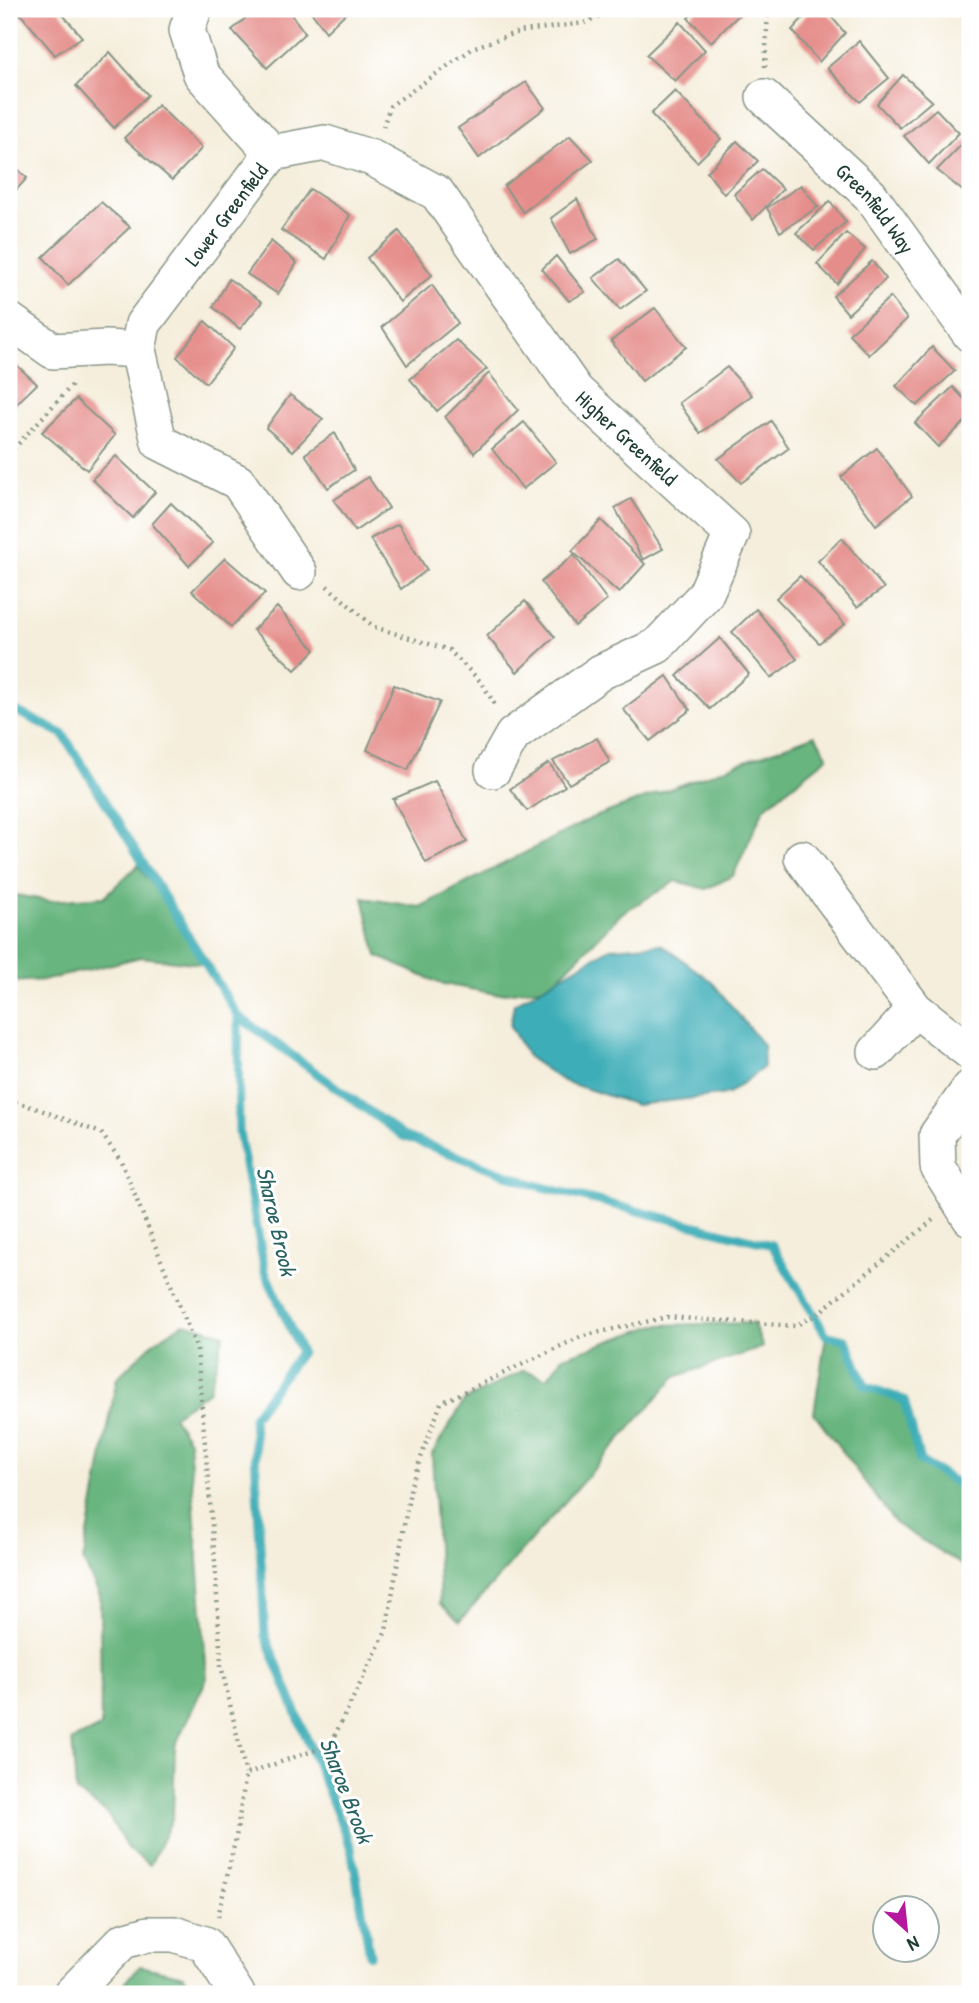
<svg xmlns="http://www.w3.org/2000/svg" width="979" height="2003" viewBox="0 0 979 2003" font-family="'Patrick Hand',sans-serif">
<rect width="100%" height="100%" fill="#fff"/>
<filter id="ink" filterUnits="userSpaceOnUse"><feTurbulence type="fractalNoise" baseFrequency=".0143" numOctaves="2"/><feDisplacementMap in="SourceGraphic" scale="14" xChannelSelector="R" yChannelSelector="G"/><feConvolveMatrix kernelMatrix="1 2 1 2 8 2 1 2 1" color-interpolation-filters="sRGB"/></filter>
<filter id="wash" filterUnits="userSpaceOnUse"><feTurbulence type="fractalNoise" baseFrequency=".00686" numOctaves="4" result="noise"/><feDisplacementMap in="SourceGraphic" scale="28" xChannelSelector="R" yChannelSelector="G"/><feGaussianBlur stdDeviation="1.57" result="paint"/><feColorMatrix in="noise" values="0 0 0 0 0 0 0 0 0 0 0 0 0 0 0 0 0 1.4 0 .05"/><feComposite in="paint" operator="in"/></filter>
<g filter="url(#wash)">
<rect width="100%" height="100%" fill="#f5eedc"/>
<g fill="#67b57f" stroke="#43795a" stroke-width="2">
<path d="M815,735L828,757L764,808L733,876L706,889L676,881L622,913L549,987L496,994L439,983L377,956L363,898L420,907L592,818Z"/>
<path d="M138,865L211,965L141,957L46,980L9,982V894L50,901L104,897Z"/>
<path d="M184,1323L224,1334L209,1391L173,1416L189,1441L207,1678L175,1746L173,1817L150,1865L127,1848L107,1813L76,1792L72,1740L101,1727L100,1596L83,1561L117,1378L154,1342Z"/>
<path d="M753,1323L763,1347L675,1377L460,1621L440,1604L432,1454L464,1401L524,1370L547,1378L563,1357L656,1325Z"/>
<path d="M826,1335L846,1340L865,1386L904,1400L920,1461L970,1491V1570L896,1524L814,1413Z"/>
<path d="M140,1966L183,1976L195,1994H114Z"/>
</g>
<path fill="#3cadb7" stroke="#2e7576" stroke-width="2" d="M661,944L712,982L763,1045L764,1067L728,1094L636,1105L563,1081L528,1057L510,1026L514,1004L610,948Z"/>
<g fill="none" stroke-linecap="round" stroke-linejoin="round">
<g stroke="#3cadb7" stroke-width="9">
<path d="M9,704L12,709L63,734L238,1016L239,1132L265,1272L301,1352L253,1417L265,1635L351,1848L370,1955"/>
<path d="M238,1016L403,1136L535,1185L772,1245L826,1335L846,1340L865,1386L904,1400L920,1461L970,1491"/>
</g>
</g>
<g id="blocks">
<g fill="#e58d8a">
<path d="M16,9H58L82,37L55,55Z"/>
<path d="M256,9H287L305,33L267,68L232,30Z"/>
<path d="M309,9H350L326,32Z"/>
<path d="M697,9H745L711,42L688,18Z"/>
<path d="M811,9H825L845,33L819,62L792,30Z"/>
<path d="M680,22L705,50L675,81L646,55Z"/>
<path d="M859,41L889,78L860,102L827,68Z"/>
<path d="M110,52L148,95L114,128L76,86Z"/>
<path d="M903,75L932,101L900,128L877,104Z"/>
<path d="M526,82L545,108L479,158L458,128Z"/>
<path d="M675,91L721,139L697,162L651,114Z"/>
<path d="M158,105L202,148L172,180L124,138Z"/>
<path d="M936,109L959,133L929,164L904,136Z"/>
<path d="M570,136L593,160L523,212L504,186Z"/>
<path d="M967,139L970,141V186L964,192L937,170Z"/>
<path d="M737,141L758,161L724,194L707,172Z"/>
<path d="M9,161L27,178L9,198Z"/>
<path d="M762,169L783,189L753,220L734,194Z"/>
<path d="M801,185L818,207L780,232L767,208Z"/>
<path d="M310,189L350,215L326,259L281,230Z"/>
<path d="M577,199L598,239L570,254L551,218Z"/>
<path d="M830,201L846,222L814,250L796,233Z"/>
<path d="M101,202L130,227L68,285L43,257Z"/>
<path d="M399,231L432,275L400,302L367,258Z"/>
<path d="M846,233L865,249L837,284L817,264Z"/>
<path d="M271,241L297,263L278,294L247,274Z"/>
<path d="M556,256L585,292L569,301L542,269Z"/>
<path d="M619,259L646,291L620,310L593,278Z"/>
<path d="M872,261L886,279L848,314L833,296Z"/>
<path d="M229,279L262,302L240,329L213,307Z"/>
<path d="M432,285L458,323L407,365L382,327Z"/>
<path d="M890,297L907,319L869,355L849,334Z"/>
<path d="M655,308L686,347L642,381L611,341Z"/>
<path d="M205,321L234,348L206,383L177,357Z"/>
<path d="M456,340L487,369L437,411L410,379Z"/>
<path d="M932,347L955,371L917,406L896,386Z"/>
<path d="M9,358L37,384L9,411Z"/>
<path d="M727,367L752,395L700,433L679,403Z"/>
<path d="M489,373L518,410L474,453L445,417Z"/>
<path d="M953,387L970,405V417L938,447L915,423Z"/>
<path d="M290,395L323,419L293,451L266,428Z"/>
<path d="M76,399L115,435L87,470L42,432Z"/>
<path d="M771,421L789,448L741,483L718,459Z"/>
<path d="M524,422L556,462L523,489L492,449Z"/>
<path d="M335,433L354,470L328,488L305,454Z"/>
<path d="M877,448L912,496L876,525L841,477Z"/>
<path d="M116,456L155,492L133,518L92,479Z"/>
<path d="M368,477L389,508L355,531L334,500Z"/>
<path d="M631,499L663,549L643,560L615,508Z"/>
<path d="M171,503L213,543L189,566L152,524Z"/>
<path d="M601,520L645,564L619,593L572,551Z"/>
<path d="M398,524L427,570L401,589L370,539Z"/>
<path d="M842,538L884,588L857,607L818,561Z"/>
<path d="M574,555L607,600L575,626L541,582Z"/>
<path d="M225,558L265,593L231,627L192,591Z"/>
<path d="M800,576L845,624L819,643L776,598Z"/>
<path d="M525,601L555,637L517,672L487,636Z"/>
<path d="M277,607L315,650L295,670L253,630Z"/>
<path d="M756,609L797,659L771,678L732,632Z"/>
<path d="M720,638L749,674L710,709L677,676Z"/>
<path d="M667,676L690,710L650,741L623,709Z"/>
<path d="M394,685L440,702L408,770L367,750Z"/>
<path d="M597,738L610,762L569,784L553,761Z"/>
<path d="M549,763L565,786L527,811L510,789Z"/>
<path d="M435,781L467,842L426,863L393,799Z"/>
</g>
</g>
</g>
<g filter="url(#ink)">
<use href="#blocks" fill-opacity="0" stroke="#8a9688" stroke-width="2"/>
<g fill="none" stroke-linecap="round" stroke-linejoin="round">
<defs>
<g id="street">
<path id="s1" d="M764,97L870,195L970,334"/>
<path id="s2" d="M272,153L325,143L372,158L437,193L576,391L732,534L705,595L657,646L601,672L513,735L493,770"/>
<path d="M9,320L53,351L106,348L138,350L159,442L238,482L299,572"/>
<path id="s3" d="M138,350L143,324L272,153L201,74L187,30L194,9"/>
<path d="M802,858L915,1009L970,1052"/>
<path d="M876,1052L915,1009"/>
<path d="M970,1088L937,1135L938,1167L970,1218"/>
<path d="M71,1994L123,1941L148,1934H174L205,1944L237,1994"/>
</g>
</defs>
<use href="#street" stroke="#8a9688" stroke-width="38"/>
<g stroke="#8a9688" stroke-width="4.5" stroke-dasharray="2 5" stroke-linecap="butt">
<path d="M765,67L768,9"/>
<path d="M383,127L390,106L475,47L518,32L584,23L615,9"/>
<path d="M9,454L74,383"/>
<path d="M327,586L374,627L449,650L482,683L496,707"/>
<path d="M9,1100L41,1110L101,1133L121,1161L197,1349L215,1562L221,1665L246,1774"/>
<path d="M218,1917L236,1837L246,1774L330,1745L386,1631L411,1485L441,1403L582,1336L668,1317L795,1326L817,1314L933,1220"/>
</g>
<use href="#street" stroke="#fff" stroke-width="35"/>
</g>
</g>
<g text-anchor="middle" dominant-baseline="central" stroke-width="6" stroke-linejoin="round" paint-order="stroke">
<g font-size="21" fill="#1f3d34" stroke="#fff">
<text stroke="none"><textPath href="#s1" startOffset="158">Greenfield Way</textPath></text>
<text stroke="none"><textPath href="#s3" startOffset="164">Lower Greenfield</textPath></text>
<text stroke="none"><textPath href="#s2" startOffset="488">Higher Greenfield</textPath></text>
</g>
<g font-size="23" font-style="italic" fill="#296462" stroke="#fff">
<text transform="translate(277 1221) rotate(77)">Sharoe Brook</text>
<text transform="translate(347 1790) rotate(69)">Sharoe Brook</text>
</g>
</g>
<rect width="979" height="2003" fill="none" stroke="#fff" stroke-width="35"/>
<g transform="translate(906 1929) rotate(153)"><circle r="33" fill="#ffffff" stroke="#a5b1ae" stroke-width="2"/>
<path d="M0-5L12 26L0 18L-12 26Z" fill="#b5179e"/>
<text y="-10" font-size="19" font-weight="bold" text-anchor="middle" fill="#1f3d34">N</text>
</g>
</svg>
